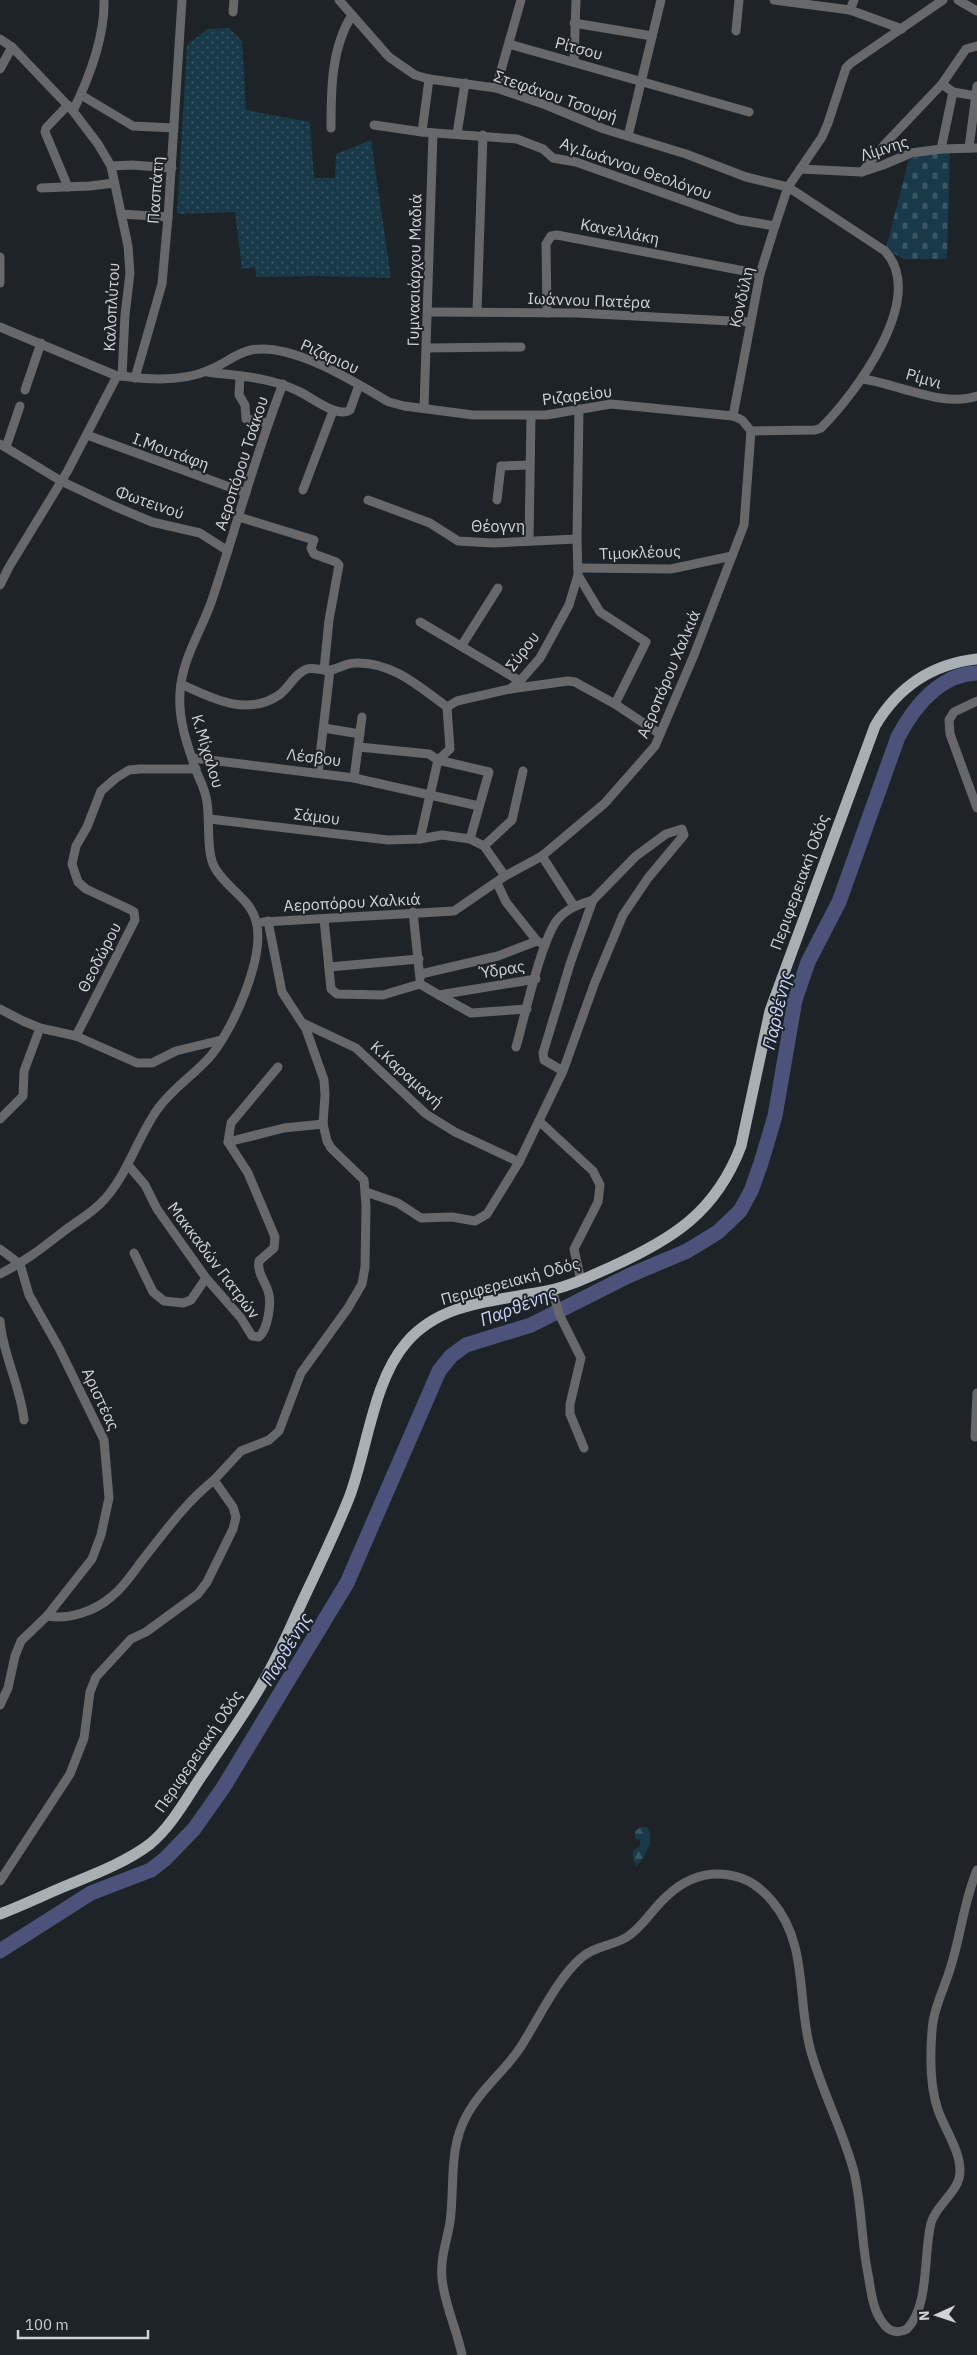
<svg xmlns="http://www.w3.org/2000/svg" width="977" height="2355" viewBox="0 0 977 2355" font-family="'IBM Plex Sans',sans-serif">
<defs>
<pattern id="grass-dots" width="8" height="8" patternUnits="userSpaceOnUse" patternTransform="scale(1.25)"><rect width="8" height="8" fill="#183a48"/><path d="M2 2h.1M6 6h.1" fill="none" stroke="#395662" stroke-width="1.8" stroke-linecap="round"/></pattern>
<pattern id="forest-firs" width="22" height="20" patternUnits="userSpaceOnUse" patternTransform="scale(1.25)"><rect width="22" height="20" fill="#183a48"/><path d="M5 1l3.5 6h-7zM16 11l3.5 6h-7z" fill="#395662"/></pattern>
<pattern id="cemetery-stones" width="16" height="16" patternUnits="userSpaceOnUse" patternTransform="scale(1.25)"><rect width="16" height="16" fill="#183a48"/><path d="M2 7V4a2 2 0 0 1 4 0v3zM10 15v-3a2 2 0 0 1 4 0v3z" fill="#395662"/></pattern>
</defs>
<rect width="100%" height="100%" fill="#1d2326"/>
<path fill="url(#grass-dots)" d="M229,28L242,41L246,110L310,122L314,178H335L336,154L371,140L391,278L317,276L256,277L255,267L242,269L235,212L177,214L187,45L208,29Z"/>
<path fill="url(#forest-firs)" d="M641,1827H647C656,1838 645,1857 637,1866L633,1860V1851L640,1846V1840L635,1839V1831Z"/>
<path fill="url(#cemetery-stones)" d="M950,149L947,259H903L886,248L909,159Z"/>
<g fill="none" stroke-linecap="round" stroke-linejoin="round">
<path stroke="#4c537b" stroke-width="15" d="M0,1951L91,1893L151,1870L165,1859L194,1829L223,1788L347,1583L439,1371L451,1356L466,1345L531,1325L628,1276L687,1251L718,1232L740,1211L751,1191L761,1163L775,1116L795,1000L808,962L839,902L898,737C914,707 940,674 977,673"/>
<g stroke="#66686a" stroke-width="9">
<path d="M339,0L389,57L415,75L429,79L496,88L546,105L604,129L686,154L746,177L788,187L885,251C928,298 855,394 821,428L815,430L751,431"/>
<path d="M774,0L850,10L902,29"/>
<path d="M958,0L977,11"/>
<path d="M850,10L854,0"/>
<path d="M233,12L234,0"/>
<path d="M574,23L652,36"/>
<path d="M736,31L739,0"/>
<path d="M0,39L12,47L73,111L98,144L111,166L128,246L130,273L125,315L122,376H117L67,472L9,567L0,585"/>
<path d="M509,44L749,112"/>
<path d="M574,62L576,0"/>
<path d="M0,69L12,47"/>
<path d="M429,79L422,132L517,139L543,149L553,158L576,162L739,220L775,226"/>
<path d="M942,84L953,92L977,96"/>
<path d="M496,88L521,0"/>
<path d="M81,95L133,126L174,128"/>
<path d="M68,105L46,128L45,132L68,187"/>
<path d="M73,111C89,78 105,38 104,0"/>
<path d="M374,125L422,132"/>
<path d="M331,128C331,90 331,48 352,15"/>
<path d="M457,134L465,83"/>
<path d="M628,136L661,0"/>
<path d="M969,148L977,86"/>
<path d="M941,149L953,92"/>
<path d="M111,166L132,165L172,168"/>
<path d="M800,169L862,172L883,165L911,153L941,149L977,148"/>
<path d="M862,172L885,144L942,84L966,49L977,46"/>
<path d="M41,188L90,186L114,183"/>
<path d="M121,214L168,217"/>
<path d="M0,257V283"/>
<path d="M428,312L577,313L750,322"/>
<path d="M477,312L483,135"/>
<path d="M547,313L546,244L551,236L557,235L760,274"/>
<path d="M0,327L117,376"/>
<path d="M427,348L521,347"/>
<path d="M207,372C238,376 270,377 298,391C310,396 338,419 350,410L359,385"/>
<path d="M122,376C150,380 183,382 209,370C223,365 236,353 251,350C292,342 354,382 389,402L404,406L473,415H546L611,404L733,416L742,420L751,431"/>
<path d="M240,376L239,395L245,405L246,419L268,423"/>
<path d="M135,378L162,284L168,217L182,0"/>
<path d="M863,379C898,384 943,408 977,396"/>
<path d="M25,390L41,343"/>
<path d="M424,408L433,133"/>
<path d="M733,416L760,274L775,226L788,187L822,137L828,123L846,68L851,63L943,0"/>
<path d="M87,435L246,493"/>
<path d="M0,444L61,481L114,506L152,522L200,533L228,551"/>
<path d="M6,447L20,406"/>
<path d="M303,490L333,411"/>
<path d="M368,500L430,523L458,541L493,543L577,539"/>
<path d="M497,500L501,466L529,465"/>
<path d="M239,517L314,540L311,548L314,554L336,562L339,565L329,620L324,670"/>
<path d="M529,541L531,416"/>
<path d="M578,568L671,569L732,556"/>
<path d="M578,575L600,612L646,642L615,704"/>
<path d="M420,622L520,681"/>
<path d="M462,645L498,588"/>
<path d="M181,684C211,698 247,717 279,695C289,688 295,673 307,669C314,667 322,671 330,670C338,669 346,663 355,663C391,661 420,687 447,707L457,701L510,689L520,681L540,658L569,605L578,575L577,539L579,409"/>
<path d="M510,689L568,681L575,682L615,704L660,734"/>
<path d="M977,701L954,712L949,720L950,734L977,808"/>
<path d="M324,728L360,734"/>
<path d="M359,747L429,754L438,760L489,772L470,839"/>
<path d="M193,758L354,778L479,806"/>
<path d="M438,760L450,749L447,707"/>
<path d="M318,773L330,670"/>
<path d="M354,778L362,717"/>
<path d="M210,819L388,840L420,839L442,835L470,839L484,846L505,876"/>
<path d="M420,839L438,760"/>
<path d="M484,846L512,820L523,771"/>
<path d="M542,856L574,906"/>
<path d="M497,883L506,902L537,941"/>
<path d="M413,912L420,979"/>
<path d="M324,919L331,989L337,994L383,995L420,984L439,995L536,979"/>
<path d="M263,922L454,911L505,876L542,856L605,803L655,746L694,655L744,525L751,431"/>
<path d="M329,967L419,959"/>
<path d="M421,974L498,956L537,941L545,945"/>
<path d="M439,995L471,1013L527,1009"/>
<path d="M0,1009L23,1021L40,1028L76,1036L137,1063H152L176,1051L221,1040"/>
<path d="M303,1023L356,1048L426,1114L455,1132L519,1162"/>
<path d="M76,1036L135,920L134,912L131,910L86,889L78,882L72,864L76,846L87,827L101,791L116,778L129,770L140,769H196"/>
<path d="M516,1047C524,1020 542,935 559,918C568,908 580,904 593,900"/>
<path d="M278,1067L231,1123L228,1142L284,1128L323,1124"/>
<path d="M0,1119L23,1096L24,1071L40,1028"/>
<path d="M539,1121L593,1171L600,1185L598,1202L574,1249L581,1281"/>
<path d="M128,1165L145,1185L157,1209L206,1278L241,1318L252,1336L259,1337C268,1329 272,1302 268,1291C265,1281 257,1273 259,1261L274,1248L275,1237L248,1173L228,1142"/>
<path d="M366,1192L398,1203L421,1218L452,1217L475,1221L487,1214L519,1162L563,1071L544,1060L543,1053L571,961L593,900L636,856L666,834L682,829L684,835L648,878L623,915L595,982L563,1071"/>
<path d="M0,1249L20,1264"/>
<path d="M134,1253L153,1292L164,1301L183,1303L191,1300L206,1278"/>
<path d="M0,1274C26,1261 41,1249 64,1231C76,1222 90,1214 101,1203C127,1177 136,1140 157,1110C171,1090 191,1077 208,1059C232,1033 266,956 256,921C250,898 226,888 215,868C206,853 210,821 207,802C206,792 201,782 197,773C188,747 178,721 180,693C182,658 201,632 212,600C236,528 255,455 283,384"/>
<path d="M552,1290L560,1316L581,1358L570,1404V1414L584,1448"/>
<path d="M0,1321C3,1356 20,1384 24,1420"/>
<path d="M975,1437L977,1393"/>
<path d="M47,1616C69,1620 95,1611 111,1597C123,1588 132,1574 141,1562C164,1533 185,1503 214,1480"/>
<path d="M0,1705L8,1688L15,1656L21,1641L47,1616L92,1559L101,1535L109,1498L104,1440L59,1348L29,1295L20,1264"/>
<path d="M0,1881L70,1774L84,1738L90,1692L96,1677L131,1639L146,1632L198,1594L207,1582L233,1529L236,1517L233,1507L214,1480L241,1451L269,1440L279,1431L301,1373L348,1308L362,1284L365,1267L366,1206L364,1180L331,1148L327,1141L323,1124L325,1095L324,1080L306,1029L282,992L268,921"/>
<path d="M462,2355C457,2329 444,2304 442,2278C440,2258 447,2241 450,2222C455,2186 448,2148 467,2115C480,2090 504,2072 520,2048C538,2020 556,1980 581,1958C594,1946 612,1946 627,1937C643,1927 653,1908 667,1896C684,1880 705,1871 729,1875C748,1878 760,1887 772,1901C808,1943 797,1998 810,2048C821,2090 843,2130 854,2172C862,2205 861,2240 868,2274C871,2290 872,2309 883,2323C889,2332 898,2334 907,2329C930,2305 923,2255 931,2223C936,2204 960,2192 960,2171C960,2150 945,2130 938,2110C930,2087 930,2056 932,2031C933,2009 945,1987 951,1966C961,1934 964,1901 977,1870"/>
</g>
<path stroke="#aaafb4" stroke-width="11" d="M0,1914C21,1906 42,1896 63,1887C92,1875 125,1863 150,1844C173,1825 188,1795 205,1771C225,1741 247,1711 264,1680C279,1655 290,1628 302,1602C318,1568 335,1533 349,1498C367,1451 373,1381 406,1343C441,1301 498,1301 547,1291C570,1286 591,1276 611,1267C673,1239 716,1212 741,1146L770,1011L875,726C898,687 932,664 977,659"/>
</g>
<g text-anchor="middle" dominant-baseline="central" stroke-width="4" stroke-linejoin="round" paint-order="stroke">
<g font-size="16" fill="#cfd3d5" stroke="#1d2326">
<text transform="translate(579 48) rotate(15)">Ρίτσου</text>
<text transform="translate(556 96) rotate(19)">Στεφάνου Τσουρή</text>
<text transform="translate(884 148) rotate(-18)">Λίμνης</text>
<text transform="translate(636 168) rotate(19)">Αγ.Ιωάννου Θεολόγου</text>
<text transform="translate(155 190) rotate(-86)">Πασπάτη</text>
<text transform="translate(620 231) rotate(11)">Κανελλάκη</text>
<text transform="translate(414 270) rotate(-89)">Γυμνασιάρχου Μαδιά</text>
<text transform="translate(741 297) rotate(-77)">Κονδύλη</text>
<text transform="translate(589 300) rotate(2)">Ιωάννου Πατέρα</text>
<text transform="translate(111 307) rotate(-87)">Καλοπλύτου</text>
<text transform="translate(330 356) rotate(24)">Ριζαριου</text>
<text transform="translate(924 378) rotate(16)">Ρίμνι</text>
<text transform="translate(577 395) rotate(-7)">Ριζαρείου</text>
<text transform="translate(171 451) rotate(20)">Ι.Μουτάφη</text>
<text transform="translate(241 463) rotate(-72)">Αεροπόρου Τσάκου</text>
<text transform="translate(150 502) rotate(19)">Φωτεινού</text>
<text x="498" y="526">Θέογνη</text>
<text transform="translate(640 552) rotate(-2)">Τιμοκλέους</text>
<text transform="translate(522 651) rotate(-53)">Σύρου</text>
<text transform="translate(668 674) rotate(-67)">Αεροπόρου Χαλκιά</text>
<text transform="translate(208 751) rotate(73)">Κ.Μίχαλου</text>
<text transform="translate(314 757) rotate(7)">Λέσβου</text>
<text transform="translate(317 816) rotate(7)">Σάμου</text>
<text transform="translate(799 882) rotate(-70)">Περιφερειακή Οδός</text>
<text transform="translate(352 902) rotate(-3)">Αεροπόρου Χαλκιά</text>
<text transform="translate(99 957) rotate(-63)">Θεοδώρου</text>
<text transform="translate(502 969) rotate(-9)">Ύδρας</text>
<text transform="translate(407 1074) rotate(42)">Κ.Καραμανή</text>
<text transform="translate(214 1260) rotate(53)">Μακκαδών Γιατρών</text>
<text transform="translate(510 1281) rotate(-15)">Περιφερειακή Οδός</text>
<text transform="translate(101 1399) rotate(65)">Αριστέας</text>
<text transform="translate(198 1751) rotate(-56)">Περιφερειακή Οδός</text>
</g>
<g font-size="18" font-style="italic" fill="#cbd4fd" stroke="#1d2326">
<text transform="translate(777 1010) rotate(-77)">Παρθένης</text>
<text transform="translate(518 1306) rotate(-21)">Παρθένης</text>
<text transform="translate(286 1649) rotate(-59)">Παρθένης</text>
</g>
</g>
<g transform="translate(937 2315) rotate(267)" stroke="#1d2326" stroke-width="4" paint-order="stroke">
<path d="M0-4L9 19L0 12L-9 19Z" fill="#cfd3d5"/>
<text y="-8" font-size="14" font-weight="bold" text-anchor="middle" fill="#cfd3d5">N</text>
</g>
<path d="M18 2330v8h130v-8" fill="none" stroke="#cfd3d5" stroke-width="2.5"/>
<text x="25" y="2330" font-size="15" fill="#cfd3d5" stroke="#1d2326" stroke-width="4" paint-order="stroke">100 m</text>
</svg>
